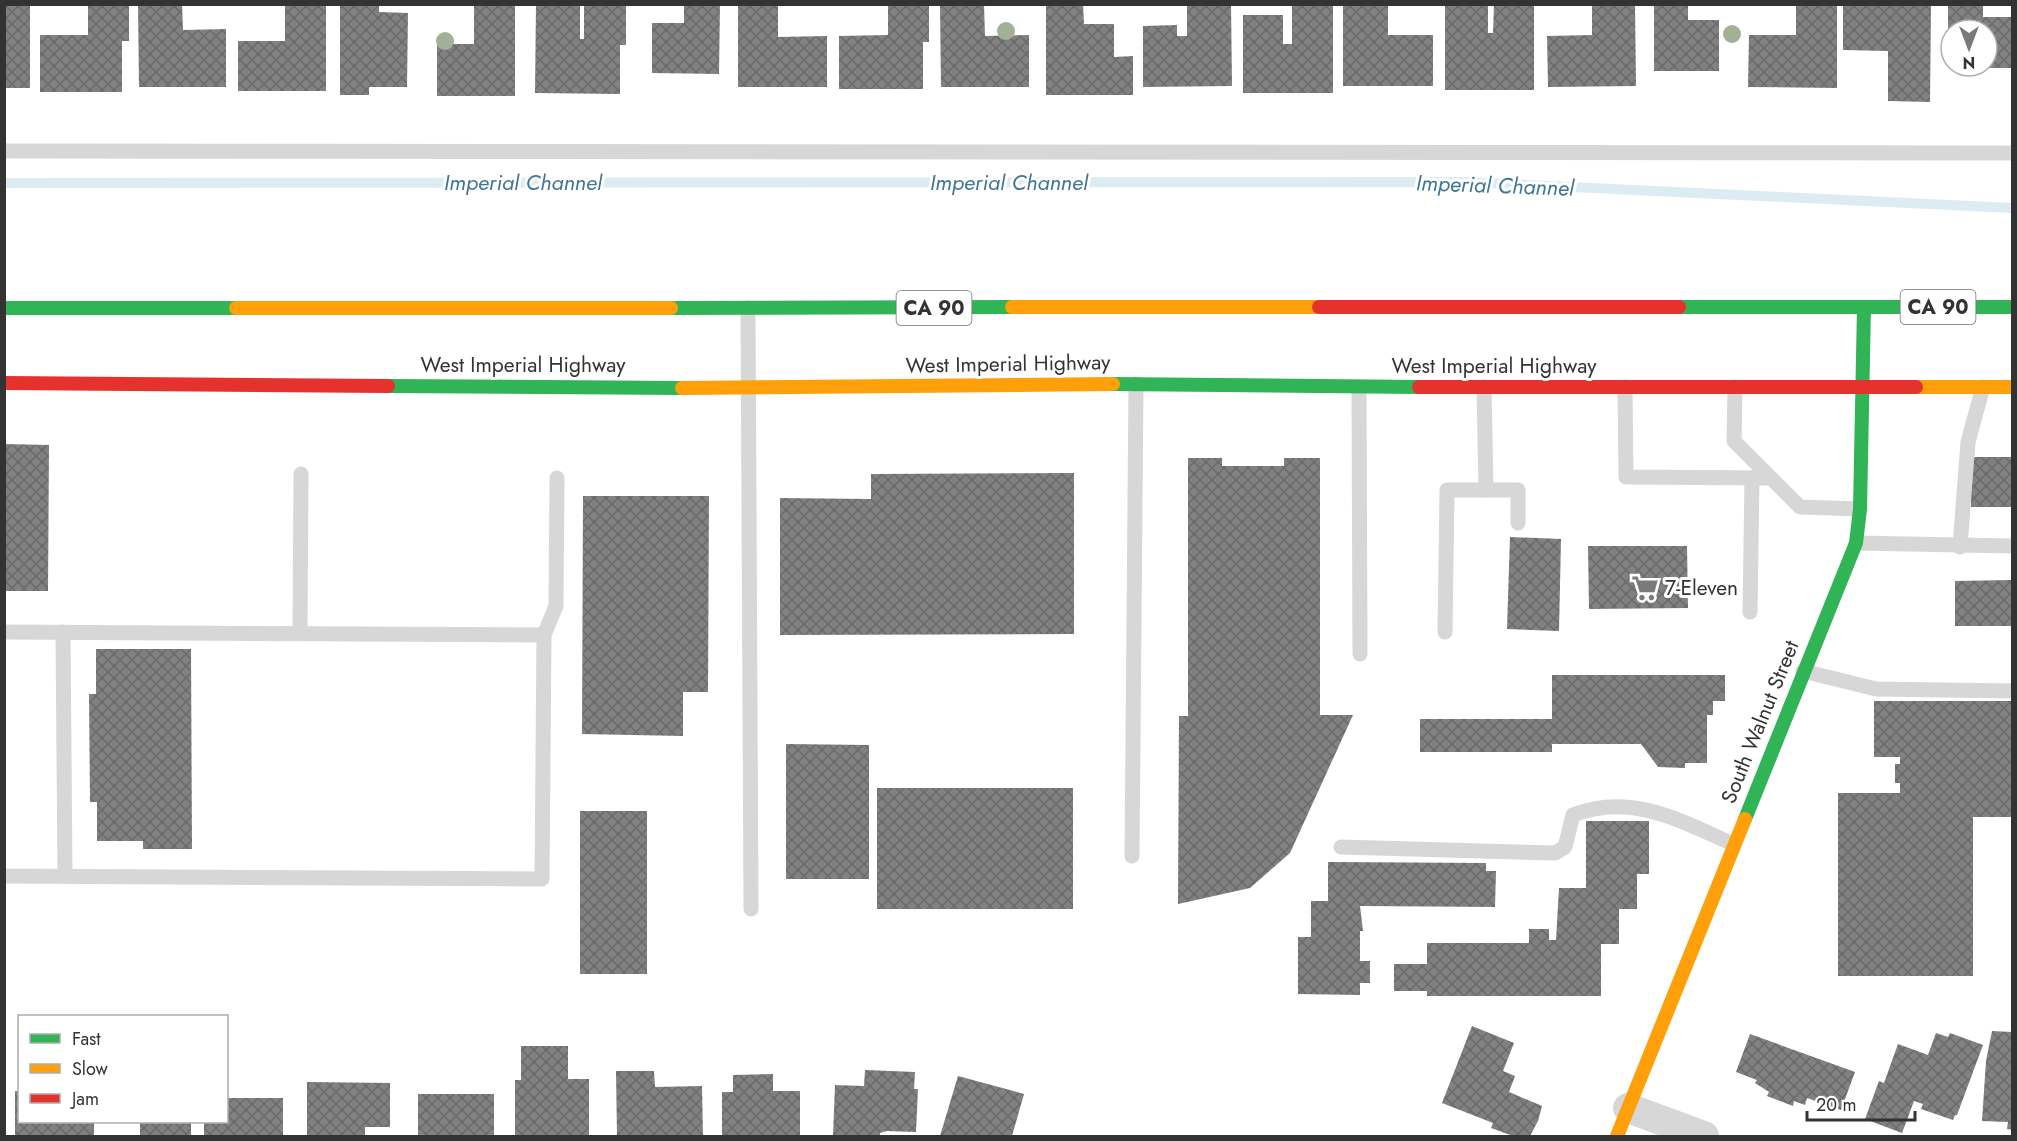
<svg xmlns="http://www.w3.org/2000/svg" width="2017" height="1141" viewBox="0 0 2017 1141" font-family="Jost,sans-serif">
<defs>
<pattern id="building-cross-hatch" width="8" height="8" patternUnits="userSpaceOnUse" patternTransform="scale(1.5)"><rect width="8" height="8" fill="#818181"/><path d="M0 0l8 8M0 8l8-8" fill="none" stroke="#6a6a6a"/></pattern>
</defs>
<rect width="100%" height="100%" fill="#fff"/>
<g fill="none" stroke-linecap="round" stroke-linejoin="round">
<path stroke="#ddebf3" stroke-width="10" d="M4,183L1466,182L2012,208"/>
</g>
<g fill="url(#building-cross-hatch)">
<rect x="4" y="4" width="26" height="84"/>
<path d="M88,4H129V41H122V92H40V35H88Z"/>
<path d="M138,4H182L183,30L226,29V87H139Z"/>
<path d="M285,4H326V91H238V41H285Z"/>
<path d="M474,4H515V96H437V44H474Z"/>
<path d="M536,4H580V39H584V4H626V45H620V94L535,93Z"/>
<path d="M684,4H720L719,74L652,73V23H684Z"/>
<path d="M738,4H778V37L827,36V87H738Z"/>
<path d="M940,4H984L985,36L1029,35V87H941Z"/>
<path d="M1046,4H1083L1084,24H1114V57L1133,56V95H1046Z"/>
<path d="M1187,4H1231L1232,86L1143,87V26L1177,25V36H1187Z"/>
<path d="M1343,4H1388V35H1433V86H1343Z"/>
<path d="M1445,4H1488V33H1493L1494,4H1534V90H1445Z"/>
<path d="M1592,4H1635L1636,86L1548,87L1547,36L1592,35Z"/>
<path d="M1654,4H1688V20H1719V71H1654Z"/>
<path d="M1843,4H1931L1930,102L1888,101V51L1843,50Z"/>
<path d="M1948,4H1983V17H2012V68H1987V30H1951V68H1948Z"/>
<path d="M340,5H379V12L408,13L407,87H369V95H340Z"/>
<path d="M888,5H929V42H923V89H839V36L888,35Z"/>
<path d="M1292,5H1333V93H1243V15H1283V44H1292Z"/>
<path d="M1796,5H1837V88L1748,87L1749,35H1796Z"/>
<path d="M4,444L49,445L48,591H4Z"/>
<rect x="1971" y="457" width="41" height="50"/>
<path d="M1188,458H1222V466H1284V458H1320V715H1353L1290,853L1250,888L1178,904L1179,716H1188Z"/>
<path d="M1074,473V634L780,635V498L871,499V474Z"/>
<path d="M583,496H709L708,692H683V736L582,734Z"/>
<path d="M1510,537L1561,539L1559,631L1507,629Z"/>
<path d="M1588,546H1687L1688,608L1589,609Z"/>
<path d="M2012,580V626H1955V581Z"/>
<path d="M96,649H191L192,849H143V841H97V802H90L89,694H96Z"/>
<path d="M1552,675H1725V701H1713V715H1707V763H1685V768L1658,767L1641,744H1552V752H1420V719H1552Z"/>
<path d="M1874,701H2012V817H1973V976H1838V793H1900V783H1895V764H1900V757H1874Z"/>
<path d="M786,744L869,745V879H786Z"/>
<rect x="877" y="788" width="196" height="121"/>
<rect x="580" y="811" width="67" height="163"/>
<path d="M1586,821H1649V874H1637V909H1619V944H1601V996H1427V991H1394V964H1427V943H1529V929H1549V940H1556L1559,888H1586Z"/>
<path d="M1328,862L1486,863V871H1496L1495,907L1360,906L1363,931H1360V961H1370V983H1360V995L1298,994V937H1311V901H1328Z"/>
<path d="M1472,1026L1514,1043L1503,1071L1515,1076L1509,1092L1542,1106L1538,1121L1530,1136H1513L1491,1128L1493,1123L1442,1103Z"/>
<path d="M1992,1031L2012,1032V1130L2007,1129L2008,1122L1982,1121L1986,1061Z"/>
<path d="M1936,1033L1948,1037L1950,1033L1983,1045L1957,1115H1955L1953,1120L1921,1109L1923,1104L1914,1101L1902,1133L1865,1119L1879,1081L1884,1083L1898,1044L1928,1055Z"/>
<path d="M1750,1034L1855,1072L1841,1110L1807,1098L1805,1105L1794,1101L1793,1106L1767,1096L1769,1092L1755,1083L1757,1080L1736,1072Z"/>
<path d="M521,1046H568V1079H589V1136H515V1080H521Z"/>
<path d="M865,1070L915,1072L914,1089H918L916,1132L886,1131L880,1133V1136H833L835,1085L864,1086Z"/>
<path d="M616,1071H654L655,1087L702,1086L703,1136H617Z"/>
<path d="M773,1074V1091H800V1136H722V1092H733V1075Z"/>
<path d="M958,1076L1024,1094L1012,1136H940Z"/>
<path d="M307,1082L390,1083V1127H365V1136H307Z"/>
<path d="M15,1091H20V1122H94V1136H15Z"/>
<rect x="418" y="1094" width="76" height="42"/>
<path d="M226,1098H283V1136H204V1122H226Z"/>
<rect x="140" y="1122" width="51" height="14"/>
</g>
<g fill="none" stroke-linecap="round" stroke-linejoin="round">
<g stroke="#d7d7d7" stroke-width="15">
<path d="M4,151L2012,153"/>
<path d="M748,308L751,909"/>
<path d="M1359,387L1360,654"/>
<path d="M1625,387L1626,477L1770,478"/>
<path d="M1735,387L1734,441L1800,507L1860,509"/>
<path d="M1486,490H1518V523"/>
<path d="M1856,543L2012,546"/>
<path d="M1960,547L1968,442L1983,387"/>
<path d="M1750,612L1752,478"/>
<path d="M4,632L544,635L542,879L4,876"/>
<path d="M63,632L65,876"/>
<path d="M1445,632L1447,490H1486L1484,387"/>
<path d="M300,633L301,474"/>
<path d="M544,635L556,606L557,478"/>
<path d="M1803,671L1876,689L2012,691"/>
<path d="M1341,847L1555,853L1565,847L1573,815C1631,792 1681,821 1733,844"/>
<path d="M1132,856L1136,384"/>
</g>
<path stroke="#d7d7d7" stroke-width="30" d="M1628,1108L1704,1136"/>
<g stroke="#30b455" stroke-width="14">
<path d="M1679,307H2012"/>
<path d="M4,308H236"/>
<path d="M671,308L1012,307"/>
<path d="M1113,384L1419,387"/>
<path d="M388,386L682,388"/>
<path d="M1745,819L1856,543L1860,509L1864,307"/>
</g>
<g stroke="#ff9f0a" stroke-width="14">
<path d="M1012,307H1319"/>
<path d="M236,308H671"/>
<path d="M1916,387H2012"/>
<path d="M682,388L1113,384"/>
<path d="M1617,1136L1745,819"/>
</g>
<g stroke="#e5322d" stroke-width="14">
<path d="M1319,307H1679"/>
<path d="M4,383L388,386"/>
<path d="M1419,387H1916"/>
</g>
</g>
<g fill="#a2b095">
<circle cx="1006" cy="31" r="9"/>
<circle cx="1732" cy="34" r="9"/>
<circle cx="445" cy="41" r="9"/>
</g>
<defs>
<symbol id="supermarket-bare" viewBox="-9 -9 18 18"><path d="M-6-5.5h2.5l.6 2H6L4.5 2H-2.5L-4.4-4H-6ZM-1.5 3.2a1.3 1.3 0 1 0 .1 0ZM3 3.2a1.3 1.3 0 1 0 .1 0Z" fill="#7a7a7a" stroke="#fff" stroke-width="2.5" paint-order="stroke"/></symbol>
</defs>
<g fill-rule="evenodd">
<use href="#supermarket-bare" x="1626" y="569" width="38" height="38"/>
</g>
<g text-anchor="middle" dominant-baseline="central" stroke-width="6" stroke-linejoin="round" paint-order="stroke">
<g fill="#fff" stroke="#707070" stroke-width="1.5">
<rect x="1900.5" y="290" width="75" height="34" rx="4.5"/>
<rect x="896.5" y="291" width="75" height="34" rx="4.5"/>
</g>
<g font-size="20" font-weight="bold" fill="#333">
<text x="1938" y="307">CA 90</text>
<text x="934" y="308">CA 90</text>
</g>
<g font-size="21" fill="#333" stroke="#fff">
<text transform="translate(1008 364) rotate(-1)">West Imperial Highway</text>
<text x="523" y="365">West Imperial Highway</text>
<text x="1494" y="366">West Imperial Highway</text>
<text transform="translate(1760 722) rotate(-68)">South Walnut Street</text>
</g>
<g font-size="21" fill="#333" stroke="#fff" text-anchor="start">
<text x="1665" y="588">7-Eleven</text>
</g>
<g font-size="22" font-style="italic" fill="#3f7597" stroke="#fff">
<text x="523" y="182">Imperial Channel</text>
<text x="1009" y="182">Imperial Channel</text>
<text transform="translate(1495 185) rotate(2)">Imperial Channel</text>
</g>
</g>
<rect width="2017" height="1141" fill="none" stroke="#333333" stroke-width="12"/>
<rect x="18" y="1015" width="210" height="108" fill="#ffffff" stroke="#adadad" stroke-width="1.5"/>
<rect x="30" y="1034" width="30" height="9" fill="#30b455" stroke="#adadad" stroke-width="1.5"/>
<text x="72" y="1045" font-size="18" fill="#333333">Fast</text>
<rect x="30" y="1064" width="30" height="9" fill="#ff9f0a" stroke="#adadad" stroke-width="1.5"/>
<text x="72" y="1075" font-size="18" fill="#333333">Slow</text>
<rect x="30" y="1094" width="30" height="9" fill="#e5322d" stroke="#adadad" stroke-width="1.5"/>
<text x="72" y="1105" font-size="18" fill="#333333">Jam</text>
<g transform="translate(1969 48) rotate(180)"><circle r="28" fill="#ffffff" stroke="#adadad" stroke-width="1.5"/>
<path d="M0-4.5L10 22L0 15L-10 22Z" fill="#7a7a7a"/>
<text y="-9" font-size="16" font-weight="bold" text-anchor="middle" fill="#333333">N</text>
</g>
<path d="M1807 1111v9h108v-9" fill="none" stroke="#333333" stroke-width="3"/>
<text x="1816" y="1111" font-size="18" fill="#333333" stroke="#ffffff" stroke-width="4.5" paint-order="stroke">20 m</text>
</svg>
